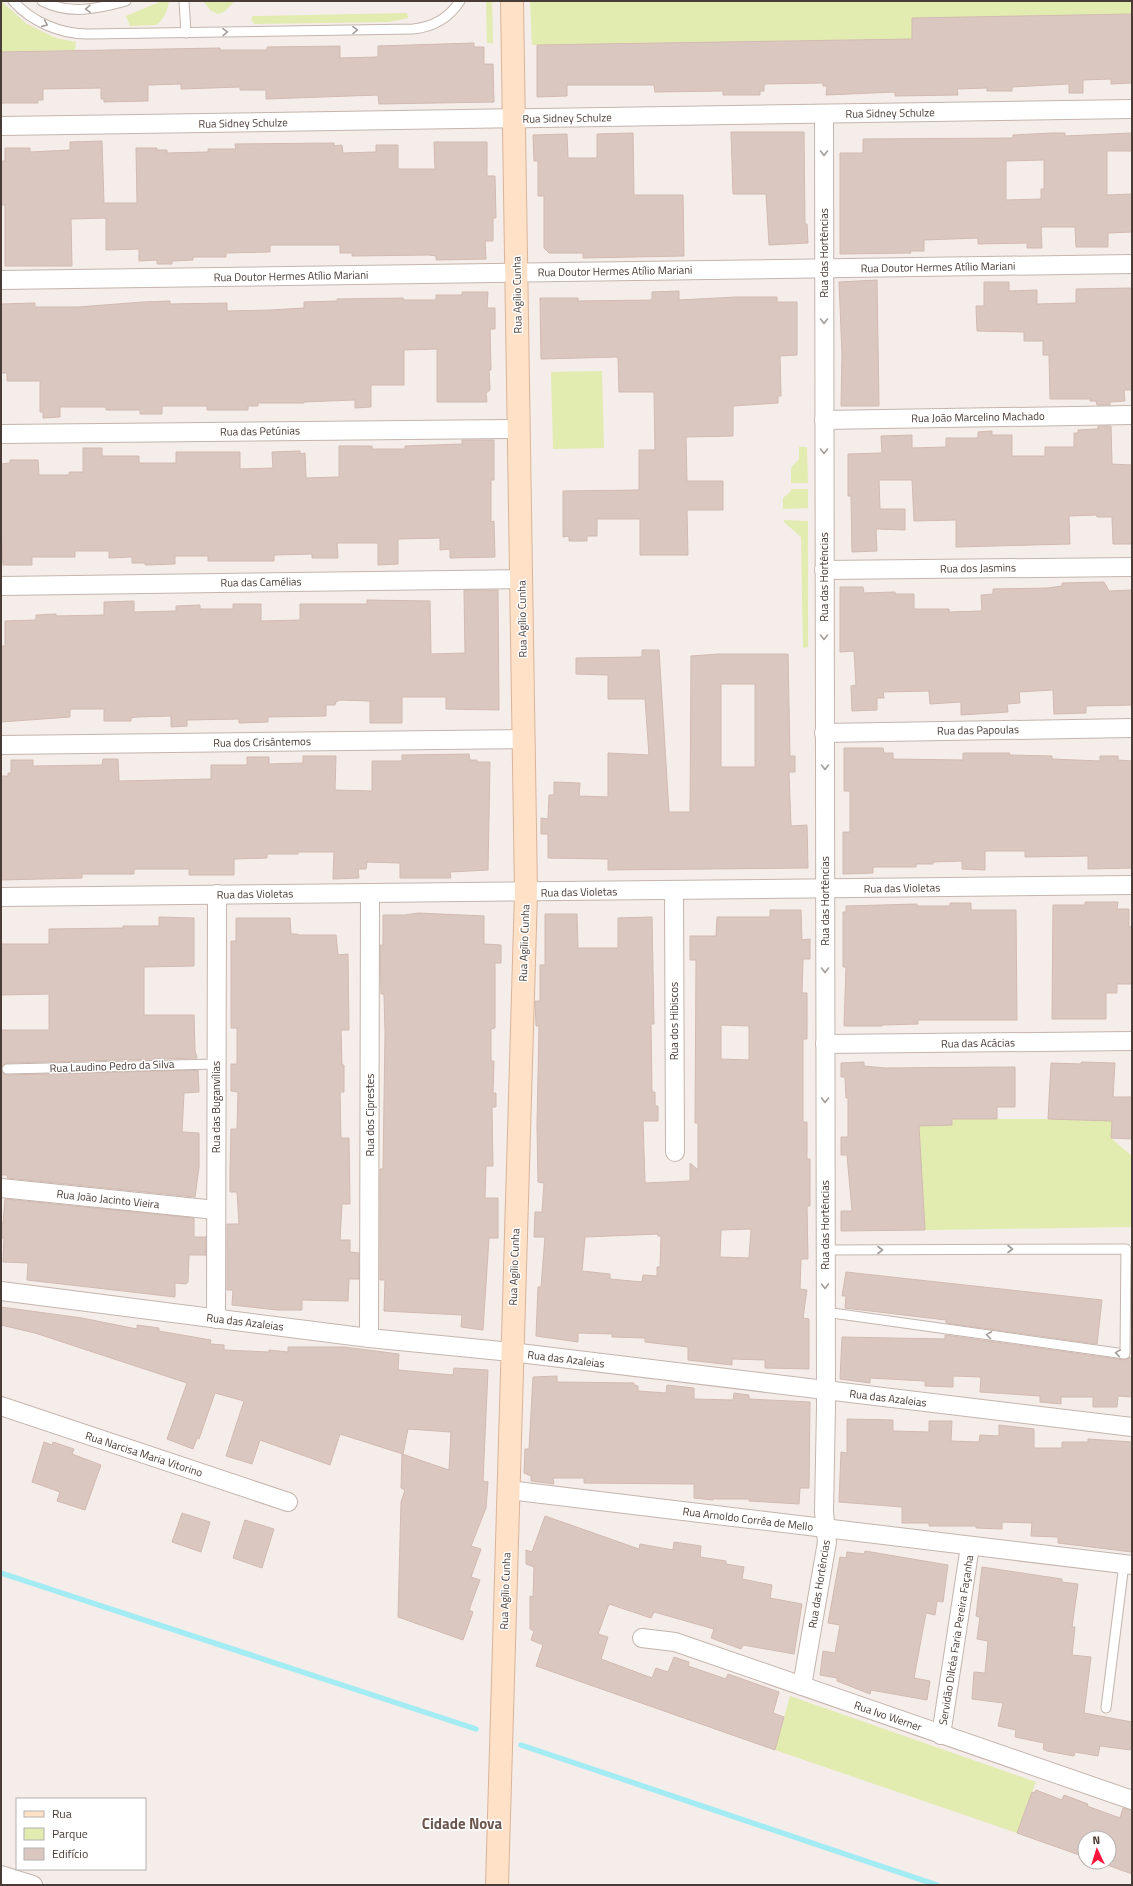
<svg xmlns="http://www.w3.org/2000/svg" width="1133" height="1886" viewBox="0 0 1133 1886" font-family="'Titillium Web',sans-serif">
<rect width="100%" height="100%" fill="#f5ede9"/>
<g fill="#e2ebb0">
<path d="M1,1L27,24L56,38L76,42L75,50L1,52Z"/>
<path d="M162,1L169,2C167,11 164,19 156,25L130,26L126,16Z"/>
<path d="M203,1H235L224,12L218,14L211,11Z"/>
<path d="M486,1H492L493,43H487Z"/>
<path d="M530,1H1132V14L912,18V39L532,45Z"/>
<path d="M407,13L408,18L389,22L254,24L251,18L253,16H259Z"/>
<path d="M602,371L604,448L553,449L551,372Z"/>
<path d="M799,447H807L808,483H791V468L799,459Z"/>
<path d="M791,489H808V508L783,509V498L791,491Z"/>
<path d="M784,520L808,521V647L803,648L801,537L784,522Z"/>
<path d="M952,1119H1048L1112,1121L1111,1138L1132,1156V1227L925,1230L919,1125H951Z"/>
<path d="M790,1696L1036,1782L1017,1833L775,1750Z"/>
</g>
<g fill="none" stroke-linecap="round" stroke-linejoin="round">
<g stroke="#a3ecf4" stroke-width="5.5">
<path d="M1,1573L476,1729"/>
<path d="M521,1745L937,1885"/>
</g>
</g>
<g fill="#dac8c0" stroke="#d2bab0" fill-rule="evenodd">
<path d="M1132,14V83L1111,84V79L1083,80V93H1069V84L1012,87V91H987V88L957,89L958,95L895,96V92L826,95L827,86H823V83L764,84V91H760V95H723V91L655,92L654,85H567V96L537,97V45L912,39V18Z"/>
<path d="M474,43V47H484V64H493L494,102L379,104L378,95L266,99V90H240V87L181,89V84L148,85V101L104,102V99H101V88L43,89V100H38V103H1V52L220,48V50H267V47L340,46V58L378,57V46Z"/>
<path d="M731,132H804L805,224H807L808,243L769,245L766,194H733Z"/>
<path d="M633,133L634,195H683L684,256L583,258V253H549L544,248V196H538V161H534L533,135L567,134L568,158H597V134Z"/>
<path d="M1052,133H1065V136L1132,133V151H1107V195L1132,194V232L1108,233V247H1076L1075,227H1041L1042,248H1027V243L978,244V238L924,240V251H910L911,253L840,254V153H863V139L1013,138V135ZM1044,160V189H1041V199L1006,200V161Z"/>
<path d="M102,141L104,203H137L136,148H157V150H167V153L208,152V149H236L235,144L334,143V146L342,145L343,153L376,152V145H398V169H435L434,142H487V176H495L496,218H493V241H485L486,259L436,260V256L429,255L352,256V253H340V245H270V252L226,253V257H193V260L172,261V264H157V260L139,261V249L106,250V218L71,219L72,266H5V205H1V161H5V148H30V152L70,150V142Z"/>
<path d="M877,280L879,406H841L842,354L839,282Z"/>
<path d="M984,282H1009V291L1037,290V304L1076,303V289L1132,288V390H1124L1125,401L1110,402V405H1097L1096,401H1090L1091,399H1050L1049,355H1043V341H1024V332L977,331L976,306H984Z"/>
<path d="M679,291V300L737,297H777V302H797V355L780,356L781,396H778V403L733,406V436L686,437L687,481H723V510H687L688,555H640V519H597V536H587V541H569V536L563,537V491L639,490V450H655L654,392H619L618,357L541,359L540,298H578V301L652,300V292Z"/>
<path d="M462,292H488L487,308H495V329H490L491,370H489L490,390L486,393L487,402H437V349L404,350V385H371V407L355,408V400L304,402V403H258V406H248V410H207V406H162V414H140V410H106V407H60V417L43,418V412H40V381H7V373H1V304L35,303V307H78L143,302L170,301V304L227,303V311L271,310L304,308V302L337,301V299L403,298L404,300H436V295H462Z"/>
<path d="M1098,426H1111L1112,464L1132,465V544H1113L1112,517H1097L1096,515L1069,516L1070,544L956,547V520L914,521L912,480H879L880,509H905V530L876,529L877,551L852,552L851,496H848V454L882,453L881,436L912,435V448L946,447V438H978V432L992,431V435H1012V456H1045V447H1074V433H1078V430L1098,429Z"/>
<path d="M462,440H494V480H491V522L494,521L495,557L450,558V549L440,550V538L398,539V564L378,565V543H337L338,558H312V554L274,555V561H208V556H175V564L145,565V563H132V557L109,558V551H75V557H32V565H3L1,531V464L10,463V460H38L39,475H69V472H83V448H102V456H139V463H176V452H240V469L273,468L272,452L300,451V454L305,453L306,478L339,477V446H372V449H405V446L462,444Z"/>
<path d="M1104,582L1109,591L1132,590V705L1086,706V713L1054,714L1053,690L1019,692L1020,703L1007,704L1008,712L961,715V702L930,704L929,691L883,692L884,698H877V710L852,711L851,686L856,685L854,651L840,652V587H863L864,593L895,592V594H914V609H949V612L982,611L981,595L993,594V589L1048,588L1062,586V583Z"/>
<path d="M464,590H498L499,710L446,709V697H402V723H370V701L340,700L336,702L335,705H326V716L268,717V722L239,723V719L187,720V726L171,727V716L137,717L131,718V721H104V709H70V717L1,722V646H5V621L36,620V615L56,614V616L104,615V602L134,601V612L176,611V606L200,605V609H233V604H261V621L300,620V604H367V600L430,601L431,654L465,653Z"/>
<path d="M642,650H659L669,812H690L691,656L719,654H788L790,756H795V772H789L791,826L807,825L808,868L608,870V859L548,858V834H541V818L548,819L549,795H554V782L580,783L579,796L608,797V753L649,755L645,699H608V675L576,674V658L642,657ZM721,684H755V767H721Z"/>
<path d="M844,748H883L884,753H893V759L963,760V753H1010L1009,755L1052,756V759L1100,761V756H1118V760L1132,761V868L1088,869V856L1025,857V851H985V870L962,869V861L933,862V864H916V867H873V873L843,874V832H850V791H844Z"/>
<path d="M469,754L470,760H477V762H490L488,870L450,872L451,878H400V863L367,862L366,869H358L359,878L333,879L334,852H298V854H267V858L234,859V875H189V869H134V874H82V878L1,880V776H8V773H11V760H33V766L102,765L103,759H118L119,781L211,779V765H247V757H269V764L303,763V756H336L335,790L372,791V761H402V755Z"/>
<path d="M1085,902H1118L1117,909H1129V927L1132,926V984H1117V993H1106V1019H1052L1053,905H1085Z"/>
<path d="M950,903H971V910H1016L1017,1020H918V1024L882,1025V1026H844L846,967H843V912H846V906L917,904V906H950Z"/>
<path d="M770,910H801L802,940L810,939V959H803L802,993H807V1039H803V1122H807V1159H810V1206H807L808,1259H801L800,1289L807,1290L803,1318L809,1319V1369L765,1368V1360L732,1359V1365L688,1360V1347L645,1342V1338L612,1337V1334L578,1333V1342L536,1336L538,1287H541L545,1237H534L535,1212H542L544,1183L538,1182L537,1126L539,1026H536L535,1002V1001H540V965H545V914H577L578,948H618V918L652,917L654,1024H651L652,1092H655V1106H658V1121H643L645,1183L690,1181V1163L698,1170V1123H695L696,960H690V936H716L717,917H770ZM721,1025L749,1026V1060L721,1059ZM751,1229L749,1258L720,1257L721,1230ZM658,1234V1236H661L660,1267H657V1276L643,1275L642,1282L610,1279V1274L582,1271L585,1237Z"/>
<path d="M418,913L484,916V944L501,945V963H495V1028L491,1029V1061H494L493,1093H496V1107H492L493,1166H486L485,1198H498V1238H489L483,1330L461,1327L462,1315L384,1311L385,1280H380V1169H383L385,1033L384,994H381L380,945H383V915H405Z"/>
<path d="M159,917L194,918V966L144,967V1015H194L195,1051L197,1058L7,1063L2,1066L1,1070L4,1074L7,1075L198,1070L199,1092L184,1093L182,1132L199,1133V1167L195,1197L7,1178L8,1175H1V1030H49V994L1,995V944H49V929L123,928V926H159Z"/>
<path d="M236,918H290L291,934H298V935H336L338,955L348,954L349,1030H341L342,1065H344V1092H340L341,1138H349L350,1204H342L340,1240H350V1252L359,1253V1279H349L348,1301L302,1300V1310H277L232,1305L233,1290H227V1224H239L237,1192H230V1172L231,1129H237L238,1092L231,1091V1064H237V1028H231V941H236Z"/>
<path d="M864,1062V1066L885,1068L1015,1067V1107H997V1119H952V1125L919,1126L925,1230L841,1231V1211H852L847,1155H841V1137H848V1098H846L845,1077H841V1063Z"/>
<path d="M1081,1062L1115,1063L1113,1097H1132V1139L1111,1138L1112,1121L1048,1119L1051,1063L1081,1064Z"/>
<path d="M5,1199L194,1218V1237H206V1255H189L188,1282L186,1284L175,1283V1297L27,1280L28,1263L3,1262L4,1238H1V1223H3Z"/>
<path d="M846,1272L1102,1300L1097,1344L946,1323V1320L845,1308L846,1296H842Z"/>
<path d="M1,1307L82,1318L137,1329V1325L159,1328V1331L211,1340L210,1344L224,1345V1350L269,1352V1350L288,1352V1347H344L399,1354L398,1370L453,1375L454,1368L488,1370L483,1481L488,1482L486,1508L471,1546L481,1549L471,1577L480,1580L469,1610L473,1612L463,1640L398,1617L401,1502L405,1490L401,1488L402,1454L449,1470L451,1432L408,1429L403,1454L340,1434L330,1465L260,1440L252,1464L226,1456L244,1401L215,1393L199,1439L197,1438L193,1449L167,1439L187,1383L35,1333L1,1325Z"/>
<path d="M945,1335L1124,1360L1132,1357V1397L1118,1396L1117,1407H1093V1397H1061V1404L1040,1402V1396L980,1392L981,1377L953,1376V1387L925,1386V1381L870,1378V1383L840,1379L842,1337L945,1339Z"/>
<path d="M557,1376V1382L634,1383V1385L638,1386V1391L666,1393L667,1385L694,1388V1399L733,1400L734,1393L749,1395V1399L810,1402L809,1488H800L799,1504L749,1501V1499H713V1500L694,1498V1484L584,1483V1478H553L554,1484L531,1481V1476L524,1473L525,1449H529L533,1377Z"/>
<path d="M847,1419L893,1420V1431L929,1432V1421H952L951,1441L979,1442L980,1435L999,1436V1425L1034,1429V1448H1062V1442H1088V1439L1132,1442V1552L1058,1543V1537L1031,1536L1032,1523L1002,1522V1529L976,1528V1526H929V1523H902V1507L839,1502L841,1452L847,1453Z"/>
<path d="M44,1442L52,1445L53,1442L74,1449L72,1454L101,1465L85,1510L57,1501L60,1492L32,1482Z"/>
<path d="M182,1513L210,1522L201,1552L172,1542Z"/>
<path d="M545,1516L639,1549L640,1544L673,1550L674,1542L701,1546L700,1557L726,1561V1564L744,1567L742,1579L772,1585L770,1598L802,1604L794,1654L743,1645L741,1649L711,1638L714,1629L654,1612L651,1618L609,1604L598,1634L608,1637L601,1659L652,1678L656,1668L668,1672L674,1657L689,1662L688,1666L726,1679L728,1674L779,1692L773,1713L784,1717L775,1750L536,1666L543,1645L531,1640L534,1631L530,1629V1596L533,1597L534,1567L526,1564V1550L532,1552Z"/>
<path d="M245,1520L274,1529L262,1568L233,1558Z"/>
<path d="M865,1551L948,1565L943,1602L937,1601L935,1615L926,1613L914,1678L930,1681L927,1700L871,1690L870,1694L837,1681V1678L820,1675L823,1651L835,1653L840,1625L828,1623L840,1557L846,1558L847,1552L864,1554Z"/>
<path d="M982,1567L1062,1579V1582L1078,1584L1072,1627H1075L1072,1655L1091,1657L1084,1713L1132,1722V1743L1130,1750L1100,1746L1098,1756L1075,1752L1074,1756L1047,1751L1043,1749L1044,1743L1015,1737L1016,1730L998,1726L1003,1703L972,1699L974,1672L985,1673L988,1641L977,1639L980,1617L976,1616Z"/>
<path d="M1036,1790L1062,1800L1064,1795L1088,1804L1087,1806L1120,1818L1123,1808L1132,1810V1874L1099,1862H1109V1838H1085V1857L1017,1833L1032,1792L1034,1793Z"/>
</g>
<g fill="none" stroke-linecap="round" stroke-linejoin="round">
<defs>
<g id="service">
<path d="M13,1C32,22 60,34 88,34L413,29C434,27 449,18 460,1"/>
<path d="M42,1C70,15 97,9 126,1"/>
<path d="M184,1L186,33"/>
<path d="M7,1069L216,1064"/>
<path d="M825,1312L1125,1354L1126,1249L825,1250"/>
<path d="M1106,1708L1124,1564"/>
</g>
<g id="minor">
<path d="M1,126L1132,109"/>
<path d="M1,280L1132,264"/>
<path d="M824,420L1132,415"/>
<path d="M1,434L519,429"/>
<path d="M824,570L1132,567"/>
<path d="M1,586L521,579"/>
<path d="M824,733L1132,728"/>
<path d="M1,745L524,739"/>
<path d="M674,891L675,1152"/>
<path d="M1,897L1132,885"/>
<path d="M825,1044L1132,1041"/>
<path d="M1,1188L216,1210"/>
<path d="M1,1291L369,1338L511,1352L1132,1427"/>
<path d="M216,1319L217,894"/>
<path d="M369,1338L370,893"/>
<path d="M1,1406L288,1502"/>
<path d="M508,1490L1132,1565"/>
<path d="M642,1638L675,1642L1132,1800"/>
<path d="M802,1686L827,1542L824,1512L826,1407L824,114"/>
<path d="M941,1735L970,1546"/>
<path d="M1,1875L33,1885"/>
</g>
<path id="secondary" d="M497,1885L526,892L512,1"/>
</defs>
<use href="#service" stroke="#c4b5ad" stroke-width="11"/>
<use href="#minor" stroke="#c4b5ad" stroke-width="20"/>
<use href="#secondary" stroke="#dab499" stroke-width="24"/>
<use href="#service" stroke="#fff" stroke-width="9"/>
<use href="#minor" stroke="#fff" stroke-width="18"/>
<use href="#secondary" stroke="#ffe1c8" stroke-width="22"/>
</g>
<defs><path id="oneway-chevron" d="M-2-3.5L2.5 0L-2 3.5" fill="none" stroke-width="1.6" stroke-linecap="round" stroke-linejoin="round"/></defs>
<g stroke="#a49e9a">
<use href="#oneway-chevron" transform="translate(88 9) rotate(176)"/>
<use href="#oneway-chevron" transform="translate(45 24) rotate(24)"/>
<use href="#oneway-chevron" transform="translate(355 30) rotate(-1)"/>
<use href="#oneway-chevron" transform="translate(225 32) rotate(-1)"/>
<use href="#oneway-chevron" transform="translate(824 153) rotate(90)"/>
<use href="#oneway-chevron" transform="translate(824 321) rotate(90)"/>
<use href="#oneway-chevron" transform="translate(824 451) rotate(90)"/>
<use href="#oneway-chevron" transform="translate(824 637) rotate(90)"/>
<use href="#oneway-chevron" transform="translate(825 767) rotate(90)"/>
<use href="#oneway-chevron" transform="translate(825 970) rotate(90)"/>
<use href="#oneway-chevron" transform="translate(825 1100) rotate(90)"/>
<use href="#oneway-chevron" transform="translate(1010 1249)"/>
<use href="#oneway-chevron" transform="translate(880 1250)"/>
<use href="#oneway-chevron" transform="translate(825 1286) rotate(90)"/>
<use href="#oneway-chevron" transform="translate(989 1335) rotate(-172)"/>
<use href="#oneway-chevron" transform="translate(1118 1353) rotate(-172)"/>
</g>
<g text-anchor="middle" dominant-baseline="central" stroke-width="3" stroke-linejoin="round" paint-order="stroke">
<g font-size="11" fill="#493c36" stroke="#fff">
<text transform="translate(890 113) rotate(-1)">Rua Sidney Schulze</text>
<text transform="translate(567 118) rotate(-1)">Rua Sidney Schulze</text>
<text transform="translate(243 123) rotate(-1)">Rua Sidney Schulze</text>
<text transform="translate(824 253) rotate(-90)">Rua das Hortências</text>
<text transform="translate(938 267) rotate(-1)">Rua Doutor Hermes Atílio Mariani</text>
<text transform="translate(615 271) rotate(-1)">Rua Doutor Hermes Atílio Mariani</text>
<text transform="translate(291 276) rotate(-1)">Rua Doutor Hermes Atílio Mariani</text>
<text transform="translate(517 295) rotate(-91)">Rua Agílio Cunha</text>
<text transform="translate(978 417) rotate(-1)">Rua João Marcelino Machado</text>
<text transform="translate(260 431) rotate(-1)">Rua das Petúnias</text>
<text transform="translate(978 568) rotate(-1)">Rua dos Jasmins</text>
<text transform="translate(824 577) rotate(-90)">Rua das Hortências</text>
<text transform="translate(261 582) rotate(-1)">Rua das Camélias</text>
<text transform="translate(522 619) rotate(-91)">Rua Agílio Cunha</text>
<text transform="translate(978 730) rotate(-1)">Rua das Papoulas</text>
<text transform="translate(262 742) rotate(-1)">Rua dos Crisântemos</text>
<text transform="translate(902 888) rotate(-1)">Rua das Violetas</text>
<text transform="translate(579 892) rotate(-1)">Rua das Violetas</text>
<text transform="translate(255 894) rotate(-1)">Rua das Violetas</text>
<text transform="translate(825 901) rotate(-90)">Rua das Hortências</text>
<text transform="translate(524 943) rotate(-88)">Rua Agílio Cunha</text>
<text transform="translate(674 1021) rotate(-90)">Rua dos Hibiscos</text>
<text transform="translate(978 1043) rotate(-1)">Rua das Acácias</text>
<text transform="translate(112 1066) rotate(-2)">Rua Laudino Pedro da Silva</text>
<text transform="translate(216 1107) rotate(-90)">Rua das Buganvílias</text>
<text transform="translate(370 1115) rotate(-90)">Rua dos Ciprestes</text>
<text transform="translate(108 1199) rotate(6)">Rua João Jacinto Vieira</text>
<text transform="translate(825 1225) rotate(-90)">Rua das Hortências</text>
<text transform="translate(514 1267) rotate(-88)">Rua Agílio Cunha</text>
<text transform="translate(245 1322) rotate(7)">Rua das Azaleias</text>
<text transform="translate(566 1359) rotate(7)">Rua das Azaleias</text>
<text transform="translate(888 1398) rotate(7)">Rua das Azaleias</text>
<text transform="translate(144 1454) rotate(18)">Rua Narcisa Maria Vitorino</text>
<text transform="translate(748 1519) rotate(7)">Rua Arnoldo Corrêa de Mello</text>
<text transform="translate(819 1584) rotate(-81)">Rua das Hortências</text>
<text transform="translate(505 1591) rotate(-88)">Rua Agílio Cunha</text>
<text transform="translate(956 1640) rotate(-81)">Servidão Dilcéa Faria Pereira Façanha</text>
<text transform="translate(888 1716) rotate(19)">Rua Ivo Werner</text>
</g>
<g font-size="15" font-weight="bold" fill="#6c564d" stroke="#fff">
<text x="462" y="1823">Cidade Nova</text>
</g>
</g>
<rect width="1133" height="1886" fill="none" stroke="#493c36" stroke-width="4"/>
<rect x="16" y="1798" width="130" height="72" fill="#ffffff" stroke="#b6b1af"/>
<rect x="24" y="1811" width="20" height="6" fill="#ffe1c8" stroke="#b6b1af"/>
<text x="52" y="1818" font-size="12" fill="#493c36">Rua</text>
<rect x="24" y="1828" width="20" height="12" fill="#e2ebb0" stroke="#b6b1af"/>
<text x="52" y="1838" font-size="12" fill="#493c36">Parque</text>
<rect x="24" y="1848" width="20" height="12" fill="#dac8c0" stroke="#b6b1af"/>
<text x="52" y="1858" font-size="12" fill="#493c36">Edifício</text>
<g transform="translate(1097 1850) rotate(356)"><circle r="19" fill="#ffffff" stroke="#b6b1af"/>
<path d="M0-3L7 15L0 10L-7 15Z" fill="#ff153b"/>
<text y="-6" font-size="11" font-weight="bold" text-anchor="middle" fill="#493c36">N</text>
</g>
</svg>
